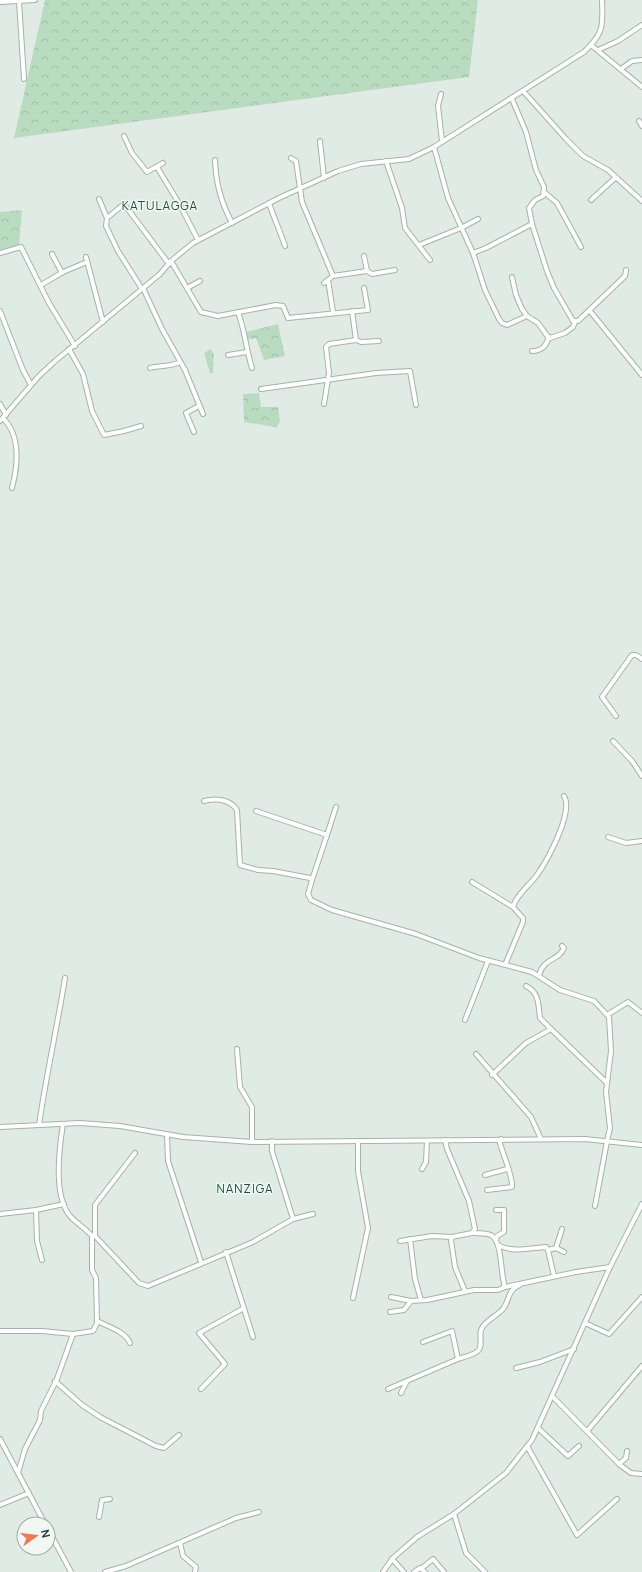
<svg xmlns="http://www.w3.org/2000/svg" width="642" height="1572" viewBox="0 0 642 1572" font-family="Manrope,sans-serif">
<defs>
<pattern id="forest-crowns" width="20" height="18" patternUnits="userSpaceOnUse"><rect width="20" height="18" fill="#b9dcc1"/><path d="M2 6a3 3 0 1 1 6 0M12 15a3 3 0 1 1 6 0" fill="none" stroke="#9fbea6"/></pattern>
</defs>
<rect width="100%" height="100%" fill="#e0ebe6"/>
<g fill="url(#forest-crowns)">
<path d="M45,0H478L469,77L14,138Z"/>
<path d="M22,210L19,246L0,251V212Z"/>
<path d="M278,324L285,356L264,360L256,338L247,340L246,332Z"/>
<path d="M211,349L214,355L213,373H210L204,353Z"/>
<path d="M259,393L261,407H278L280,422L276,427L244,422L243,394Z"/>
</g>
<g fill="none" stroke-linecap="round" stroke-linejoin="round">
<defs>
<g id="minor">
<path d="M19,1L24,79"/>
<path d="M0,2L35,0"/>
<path d="M591,45L642,87"/>
<path d="M598,50L618,41L642,25"/>
<path d="M621,69L632,61L642,60"/>
<path d="M524,92L566,139L583,156L608,170L642,201"/>
<path d="M441,94L438,106L442,141"/>
<path d="M512,99L526,132L536,170L544,187L543,196L535,200L529,208L532,224L547,271L554,288L573,321H578L625,276L626,270"/>
<path d="M639,121L642,126"/>
<path d="M124,136L132,153L147,172L163,163"/>
<path d="M320,141L324,178"/>
<path d="M434,147L448,198L473,253L485,290L499,319L502,323L507,325L527,316"/>
<path d="M291,158L296,161L302,202L333,276"/>
<path d="M215,160C216,184 221,202 232,223"/>
<path d="M386,161L402,208L405,228L430,260"/>
<path d="M157,167L180,205L198,240"/>
<path d="M544,192L557,203L581,247"/>
<path d="M99,199L107,218L106,226L118,251L142,289"/>
<path d="M591,200L615,178"/>
<path d="M269,203C274,218 280,231 285,246"/>
<path d="M107,218L124,204L169,264"/>
<path d="M419,245L461,228L478,219"/>
<path d="M0,253L21,247L49,303L75,346"/>
<path d="M473,253L486,248L532,224"/>
<path d="M52,254L62,273"/>
<path d="M364,256L367,271"/>
<path d="M86,257L103,322"/>
<path d="M171,261L201,312L218,316L276,305L283,306L288,318L368,310L364,288"/>
<path d="M512,277L516,295L522,309L527,316L538,323L548,337L550,338L565,333L573,327L575,322"/>
<path d="M328,280L333,312"/>
<path d="M324,283L333,276L367,271L372,274L395,270"/>
<path d="M41,285L63,272L87,262"/>
<path d="M143,288L162,329L185,370L203,414"/>
<path d="M187,288L200,281"/>
<path d="M0,311L23,370L31,385"/>
<path d="M352,311L356,340"/>
<path d="M590,311L642,375"/>
<path d="M238,312C245,331 246,349 252,368"/>
<path d="M69,349L83,374L92,411L104,435L124,431L141,426"/>
<path d="M532,351C542,351 546,346 549,337"/>
<path d="M228,355L247,352"/>
<path d="M150,368C160,365 171,367 180,362"/>
<path d="M261,389L376,373L410,371L416,405"/>
<path d="M0,404L6,415"/>
<path d="M324,404L329,373L326,347L329,344L356,340L361,342L379,341"/>
<path d="M3,418C21,436 18,465 12,488"/>
<path d="M0,421L39,376L54,362L160,274L171,261L193,243L279,198L338,171L361,164L409,159L434,147L584,52C604,33 603,26 602,0"/>
<path d="M194,432L186,413L199,406"/>
<path d="M616,716L602,697L632,655H636L642,659"/>
<path d="M613,741L632,761L642,776"/>
<path d="M204,801C216,798 230,799 237,810L240,865L258,870L273,871L310,878L312,880L308,894L311,900L332,910L416,934L479,958L532,972L560,990L594,1001L609,1017L611,1051L606,1092L610,1128L607,1141"/>
<path d="M256,811L327,835L312,880"/>
<path d="M327,835L336,807"/>
<path d="M608,837L626,843L642,841"/>
<path d="M472,882L513,907"/>
<path d="M505,965L523,922V918L513,907C516,895 530,885 537,875C547,861 574,812 564,796"/>
<path d="M539,975C545,956 558,962 564,948L562,946"/>
<path d="M526,986C540,993 538,1005 540,1018L551,1029"/>
<path d="M607,1015L628,1002L642,1013"/>
<path d="M465,1020L488,961"/>
<path d="M237,1049L240,1087L252,1107V1142"/>
<path d="M476,1054L531,1117L541,1139"/>
<path d="M492,1075L526,1043L551,1029L607,1083"/>
<path d="M63,1124C59,1149 53,1196 70,1216C76,1223 85,1228 91,1235L95,1236L139,1283L148,1286L253,1242L293,1219L272,1151V1141"/>
<path d="M39,1125C46,1076 57,1028 65,978"/>
<path d="M0,1127L80,1123L120,1126L183,1137L252,1142L585,1139L642,1145"/>
<path d="M167,1135L168,1161L201,1262"/>
<path d="M445,1140L447,1149L469,1201L475,1229L472,1233L452,1237L451,1240L455,1267L465,1291"/>
<path d="M422,1169L426,1162L427,1141"/>
<path d="M485,1175L507,1169"/>
<path d="M487,1190L512,1187C513,1176 503,1155 500,1143L501,1139"/>
<path d="M595,1206L607,1141"/>
<path d="M0,1214L36,1210"/>
<path d="M293,1219L313,1214"/>
<path d="M95,1236V1205L135,1153"/>
<path d="M410,1239L415,1279L421,1300"/>
<path d="M496,1240L497,1236L504,1232V1210H496"/>
<path d="M400,1241L432,1236L452,1237"/>
<path d="M498,1245C512,1253 530,1248 546,1247L548,1250"/>
<path d="M556,1248L562,1229"/>
<path d="M226,1252L253,1337"/>
<path d="M42,1260L37,1241L36,1210L64,1204"/>
<path d="M554,1276L548,1250L556,1248L564,1252"/>
<path d="M505,1287L576,1272L610,1267"/>
<path d="M391,1297L411,1301L427,1300L474,1290H498L505,1287C500,1274 503,1242 491,1235C486,1233 478,1233 472,1233"/>
<path d="M353,1298L368,1228L358,1171V1141"/>
<path d="M390,1312L404,1310L411,1301"/>
<path d="M97,1321C107,1326 126,1332 130,1343"/>
<path d="M585,1323L609,1334L642,1297"/>
<path d="M0,1331H42L73,1334L93,1331L97,1323L96,1278L92,1270V1235"/>
<path d="M423,1342L452,1331L458,1359C464,1357 473,1355 478,1351C483,1347 479,1336 481,1330C484,1321 497,1316 503,1309C510,1300 507,1290 520,1285"/>
<path d="M516,1368L540,1362L574,1349"/>
<path d="M55,1381L82,1405L100,1417L156,1446L164,1448L179,1435"/>
<path d="M201,1389L225,1364L199,1333L244,1308"/>
<path d="M388,1389L458,1359"/>
<path d="M401,1393L407,1381"/>
<path d="M553,1397L620,1465L631,1473L642,1474"/>
<path d="M538,1428L568,1456L579,1446"/>
<path d="M588,1430L642,1366"/>
<path d="M0,1439L45,1524"/>
<path d="M527,1446L577,1535L617,1499"/>
<path d="M619,1464L626,1458L627,1451"/>
<path d="M18,1473L25,1449L40,1420L41,1411L57,1379L73,1334"/>
<path d="M0,1505L29,1493"/>
<path d="M454,1514L466,1553L485,1572"/>
<path d="M99,1517L102,1500L110,1499"/>
<path d="M48,1529L71,1572"/>
<path d="M180,1543L183,1556L196,1567L195,1572"/>
<path d="M392,1559L404,1572"/>
<path d="M422,1568L433,1559L444,1572"/>
<path d="M105,1572L126,1566L236,1518L259,1512"/>
<path d="M383,1572L393,1558L417,1537L454,1514L506,1473L532,1440L610,1267L642,1204"/>
<path d="M414,1572L420,1568L425,1572"/>
</g>
</defs>
<use href="#minor" stroke="#a3b3ad" stroke-width="6"/>
<use href="#minor" stroke="#fff" stroke-width="4"/>
</g>
<g text-anchor="middle" dominant-baseline="central" stroke-width="3" stroke-linejoin="round" paint-order="stroke">
<g font-size="12" letter-spacing="1" fill="#1d4d40" stroke="#f1f8f4">
<text x="160" y="205">KATULAGGA</text>
<text x="245" y="1188">NANZIGA</text>
</g>
</g>
<g transform="translate(36 1536) rotate(76)"><circle r="19" fill="#f1f8f4" stroke="#9eaca7"/>
<path d="M0-3L7 15L0 10L-7 15Z" fill="#f27957"/>
<text y="-6" font-size="11" font-weight="bold" text-anchor="middle" fill="#213b34">N</text>
</g>
</svg>
